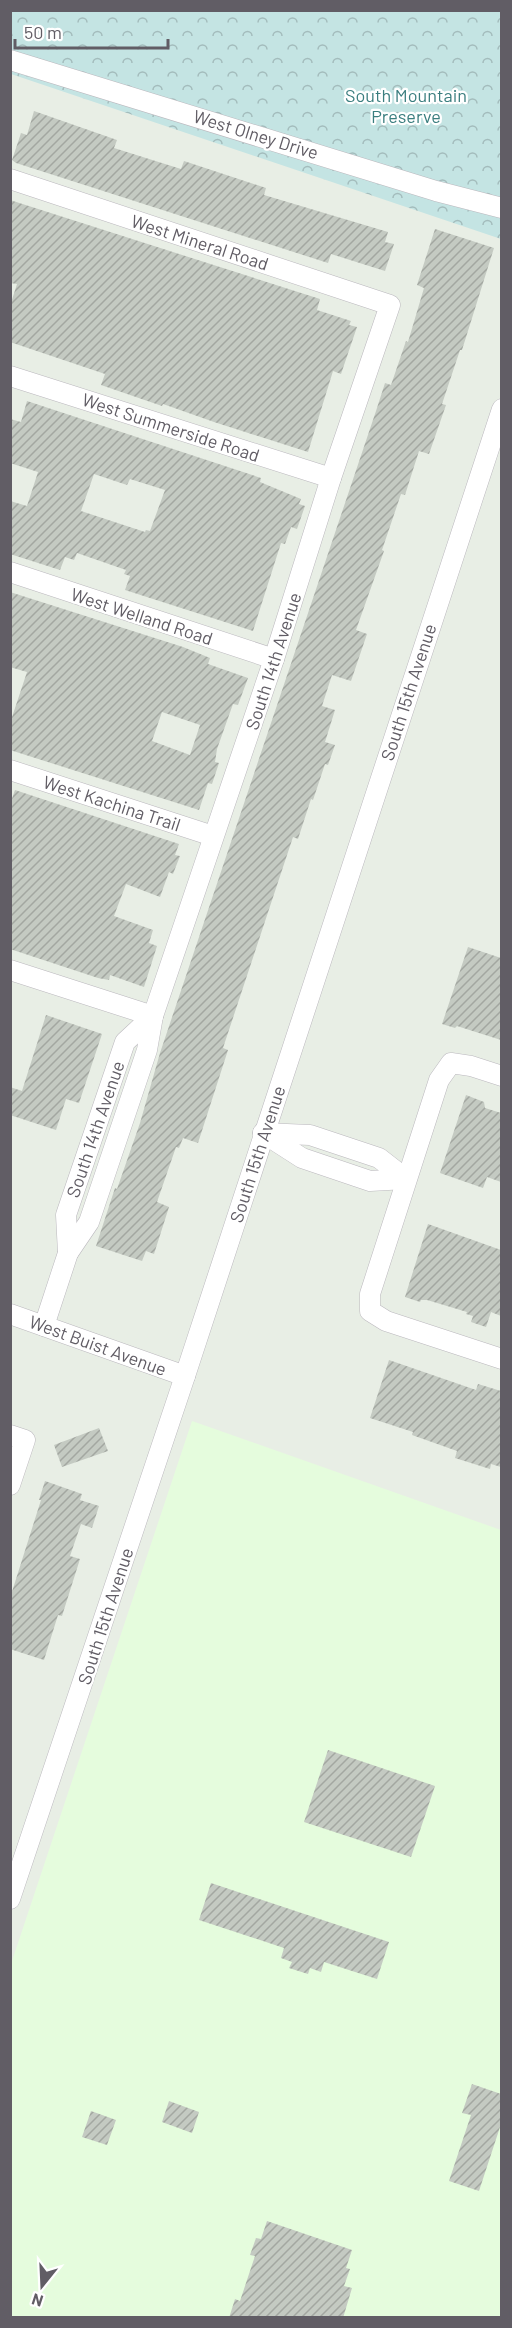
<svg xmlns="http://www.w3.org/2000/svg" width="512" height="2328" viewBox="0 0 512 2328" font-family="Barlow,sans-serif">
<defs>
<pattern id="park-crowns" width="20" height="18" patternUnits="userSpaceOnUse" patternTransform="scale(1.5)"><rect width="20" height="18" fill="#c4e4e3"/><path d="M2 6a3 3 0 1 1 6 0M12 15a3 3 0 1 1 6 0" fill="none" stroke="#a3bcbc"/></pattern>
<pattern id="building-hatch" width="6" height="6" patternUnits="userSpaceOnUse" patternTransform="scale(1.5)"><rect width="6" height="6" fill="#c4cac2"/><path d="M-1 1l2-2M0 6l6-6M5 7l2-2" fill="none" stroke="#a3a7a1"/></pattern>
</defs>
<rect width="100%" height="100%" fill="#e8eee5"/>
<path fill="#e5fcdd" d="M192,1421L501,1530V2317L11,2318V1964Z"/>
<path fill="url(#park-crowns)" d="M11,11H501V239L11,74Z"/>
<g fill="url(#building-hatch)" fill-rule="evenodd">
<path d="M34,111L117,140L114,148L181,169L184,161L266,188L264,195L388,232L385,242L394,244L385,271L331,254L328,263L16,163L12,160L21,133L27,135Z"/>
<path d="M10,200L320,299L317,310L351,321L349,325L357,327L341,374L333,371L308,452L214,422L163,404L162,406L101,385L105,374L10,342V306L17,284L10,283Z"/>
<path d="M435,229L494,248L462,350H460L442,404L446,405L429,454L419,451L405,495L401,494L382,550L384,551L356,630L367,634L351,681L332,675L322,706L335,710L325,742L335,745L328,765L325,764L313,800L311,799L298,839L293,837L223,1048L228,1050L198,1143L183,1138L179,1148L176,1147L157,1202L169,1207L154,1254L146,1251L142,1261L96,1246L115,1188L117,1189L140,1123L160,1053L376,411L385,383L391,385L406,341L408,342L424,288L417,285Z"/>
<path d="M27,401L261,478L260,482L301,499L299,504L305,506L297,529L291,527L285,544L281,543L253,631L125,590L130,576L124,574L126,570L77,553L74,560L65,557L60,570L10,554V501L27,506L38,472L10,463V419L21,422ZM94,474L127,485L130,479L165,490L150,531L146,530L145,532L81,511Z"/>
<path d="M10,592L183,647L210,658L208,664L248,678L238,705L233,704L217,749L215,762L219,763L212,784L208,783L199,810L10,750V723L27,672L10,667ZM162,712L200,725L190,755L152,741Z"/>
<path d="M15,790L179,844L175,855L180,856L173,874L169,872L160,897L126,884L114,916L153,930L149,943L157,946L144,987L110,975L109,980L98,978L10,949V804Z"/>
<path d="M468,947L501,958V1040L457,1026L455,1028L442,1024Z"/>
<path d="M46,1015L102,1034L79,1103L66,1099L56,1130L10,1115V1087L22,1091Z"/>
<path d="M466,1095L484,1102L485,1108L501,1113V1182L487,1177L483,1188L440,1173Z"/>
<path d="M428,1224L501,1250V1316L491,1312L486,1327L471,1322L473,1316L466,1314L467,1312L427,1300H421L420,1302L405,1297Z"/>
<path d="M389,1360L476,1390L478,1384L501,1391V1467L491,1464L490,1469L455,1458L457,1451L412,1435L413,1432L370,1418Z"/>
<path d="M99,1428L108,1451L62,1467L54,1445Z"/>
<path d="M45,1481L82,1494L80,1500L99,1506L92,1528L81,1524L70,1556L80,1559L62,1616L58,1615L44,1660L10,1649V1598L41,1500H39Z"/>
<path d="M328,1750L435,1786L411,1857L304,1822Z"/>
<path d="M211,1883L389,1942L377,1979L324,1962L321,1972L310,1968L308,1974L289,1968L292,1962L281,1958L284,1948L199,1920Z"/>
<path d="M472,2084L501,2094V2124L479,2191L449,2181L471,2115L462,2113Z"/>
<path d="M169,2101L199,2112L192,2133L162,2122Z"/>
<path d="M91,2111L116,2120L107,2145L82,2137Z"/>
<path d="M267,2221L352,2250L346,2268L350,2269L344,2286L352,2288L343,2318H229L235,2299L240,2301L255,2256L250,2255L256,2238L261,2239Z"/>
</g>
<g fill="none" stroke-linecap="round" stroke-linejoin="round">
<defs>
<g id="minor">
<path d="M10,60L436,191L502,208"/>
<path d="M10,179L390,305L331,478L274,659L153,1016L147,1050L89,1222L68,1253L44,1326"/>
<path d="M10,376L331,478"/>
<path d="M10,572L274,659"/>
<path d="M10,770L213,836"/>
<path d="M10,970L153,1016"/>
<path d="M502,1076L471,1066L451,1063L439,1080L370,1294V1311L386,1321L502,1359"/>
<path d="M263,1133L302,1158L370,1181L406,1179"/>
<path d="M263,1133L310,1135L379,1158L406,1179"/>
<path d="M68,1253L66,1215L125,1042L153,1016"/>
<path d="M10,1314L185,1376"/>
<path d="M10,1435L25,1440L10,1485"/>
<path d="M10,1899L185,1376L502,409"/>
</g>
</defs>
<use href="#minor" stroke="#bbb8be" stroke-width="21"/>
<use href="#minor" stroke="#fff" stroke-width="20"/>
</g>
<g text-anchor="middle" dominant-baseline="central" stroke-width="4.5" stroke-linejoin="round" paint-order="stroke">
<g font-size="18" fill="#3a7e7f" stroke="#fff">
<text x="406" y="95">South Mountain<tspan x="406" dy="21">Preserve</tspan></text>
</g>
<g font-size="18" fill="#615d65" stroke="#fff">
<text transform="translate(256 134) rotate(17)">West Olney Drive</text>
<text transform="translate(200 242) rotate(18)">West Mineral Road</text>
<text transform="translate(171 427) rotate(18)">West Summerside Road</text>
<text transform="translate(142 616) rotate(18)">West Welland Road</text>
<text transform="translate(273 661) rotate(-72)">South 14th Avenue</text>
<text transform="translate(408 692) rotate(-72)">South 15th Avenue</text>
<text transform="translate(112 803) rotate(18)">West Kachina Trail</text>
<text transform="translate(95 1129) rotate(-71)">South 14th Avenue</text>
<text transform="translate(257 1154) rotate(-72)">South 15th Avenue</text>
<text transform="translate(98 1345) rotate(20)">West Buist Avenue</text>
<text transform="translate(105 1616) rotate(-72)">South 15th Avenue</text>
</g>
</g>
<rect width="512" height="2328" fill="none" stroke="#615d65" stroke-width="24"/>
<g transform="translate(42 2286) rotate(198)" stroke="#ffffff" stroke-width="4.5" paint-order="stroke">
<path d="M0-4.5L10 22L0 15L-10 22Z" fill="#615d65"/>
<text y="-9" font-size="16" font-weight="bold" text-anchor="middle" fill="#615d65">N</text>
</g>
<path d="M15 39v9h153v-9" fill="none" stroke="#615d65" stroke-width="3"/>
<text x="24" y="39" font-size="18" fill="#615d65" stroke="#ffffff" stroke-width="4.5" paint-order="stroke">50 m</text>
</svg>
